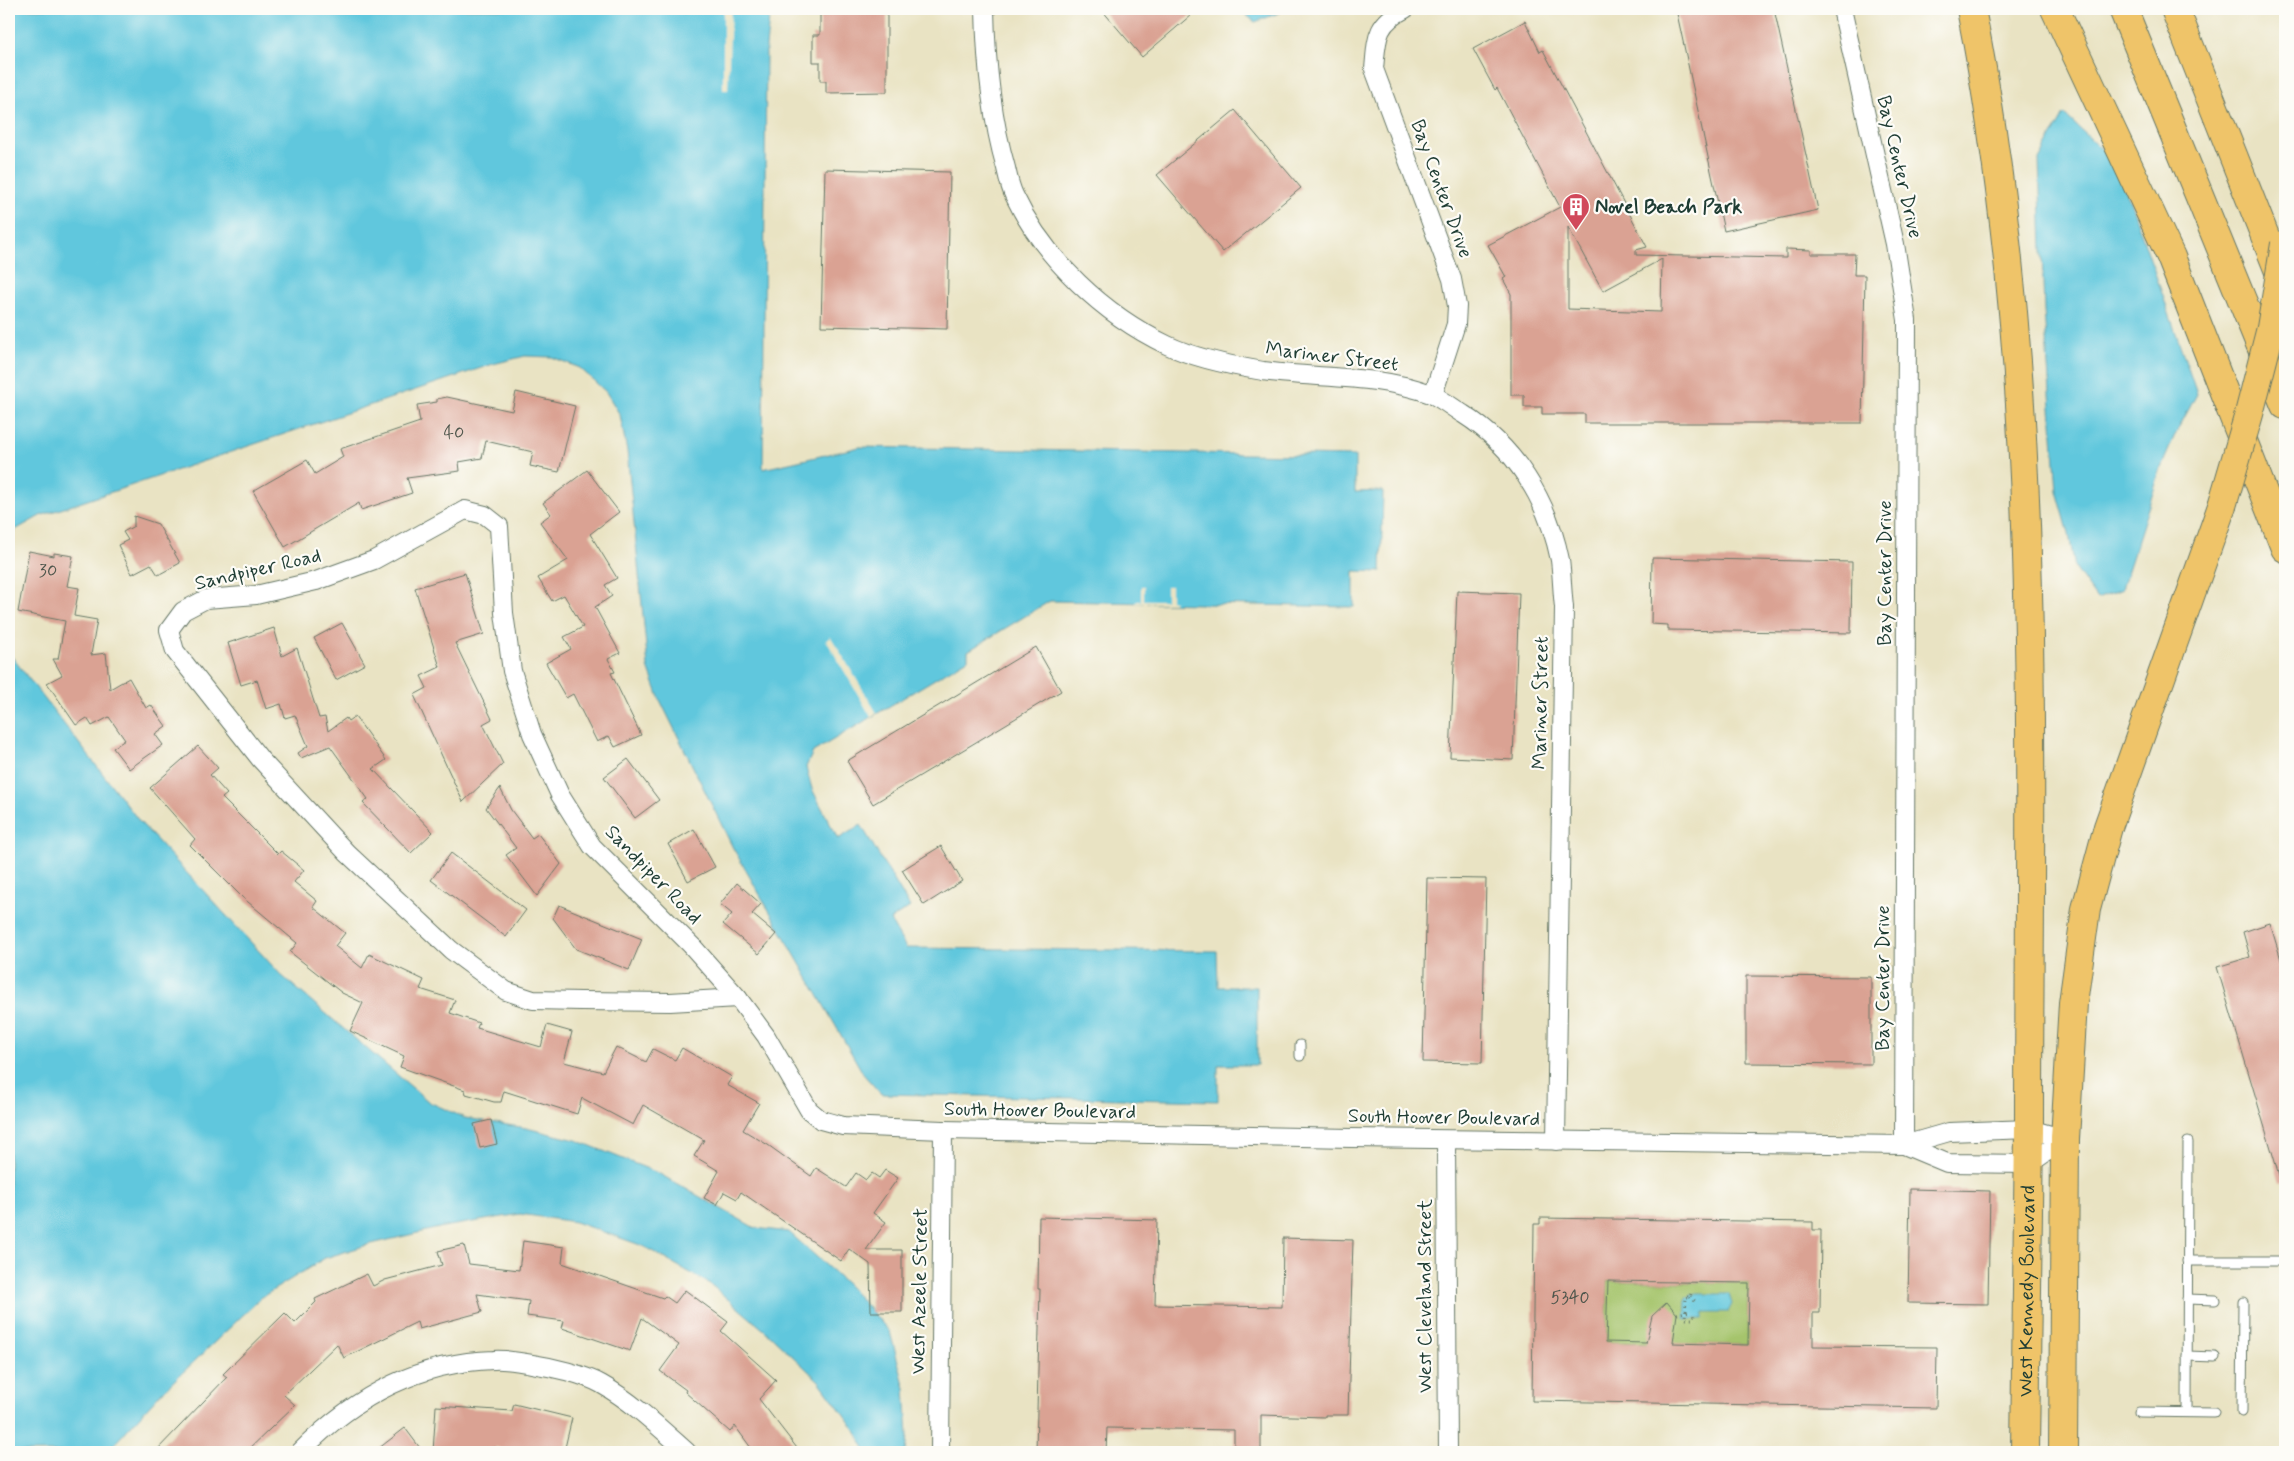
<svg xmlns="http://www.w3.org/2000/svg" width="2294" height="1461" viewBox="0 0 2294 1461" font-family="Mynerve,sans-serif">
<rect width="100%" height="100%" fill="#fdfcf7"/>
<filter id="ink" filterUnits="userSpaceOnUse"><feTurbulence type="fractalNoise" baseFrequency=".02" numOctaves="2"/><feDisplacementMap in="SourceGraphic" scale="10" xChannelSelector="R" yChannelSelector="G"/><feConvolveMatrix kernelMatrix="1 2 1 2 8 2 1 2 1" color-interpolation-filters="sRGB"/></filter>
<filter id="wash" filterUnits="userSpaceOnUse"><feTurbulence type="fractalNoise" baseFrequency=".0096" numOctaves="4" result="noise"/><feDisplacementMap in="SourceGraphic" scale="20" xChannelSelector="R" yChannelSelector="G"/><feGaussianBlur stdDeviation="1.12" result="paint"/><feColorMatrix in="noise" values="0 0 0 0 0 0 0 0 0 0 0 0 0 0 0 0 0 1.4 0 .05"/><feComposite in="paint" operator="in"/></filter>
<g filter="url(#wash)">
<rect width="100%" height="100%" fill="#e9e3c3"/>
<path fill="#a5c46c" stroke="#628050" d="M1608,1281L1749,1283L1748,1345L1606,1342Z"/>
<g fill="#60c7dd" stroke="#408288">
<path d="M9,9H770L766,46L763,469L860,447L1355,456V492L1383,491L1381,572L1354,571V607L1050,601L968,651V659L813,752L806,767L812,789L838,839L861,825L910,907L890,920L906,948L1217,951L1218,987H1257V1065H1218V1101L881,1094L864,1075L733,848L660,700L648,667L627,451L620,415L606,392L580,368L552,357L525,356L493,364L40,516L17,529L9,536Z"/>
<path d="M1239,9H1289L1255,22Z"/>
<path d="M2064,114L2111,158L2130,201L2197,394L2174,437L2161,468L2122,589L2097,599L2075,568L2069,534L2057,491L2044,311L2039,160Z"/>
<path d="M9,653L140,822L281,975L429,1102L465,1118L526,1128L576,1140L658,1173L755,1228L789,1232L848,1285L890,1332L905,1388L908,1436L906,1452H867L856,1431L819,1381L770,1335L710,1284L643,1246L575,1222L520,1214L443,1227L367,1245L325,1258L262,1297L158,1396L107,1452H9Z"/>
<path d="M1691,1294H1729L1732,1304L1728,1312H1704L1703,1319H1685L1686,1297H1690Z"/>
</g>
<g fill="#e9e3c3">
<path d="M723,9H731L728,90H723Z"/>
<path d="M1141,586H1144V600H1166V586H1171V600L1175,601L1174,603H1136V601H1141Z"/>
<path d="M831,637L877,713L871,717L826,640Z"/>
</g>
<g id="blocks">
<g fill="#daa293" fill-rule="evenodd">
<path d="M820,9H887V92L826,93V81H820V62H813V35H820Z"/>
<path d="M1101,9H1198L1142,57Z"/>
<path d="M1676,9H1774L1818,210L1724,231Z"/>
<path d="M1525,21L1540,52L1543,50L1647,247L1636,250V255L1786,258V249L1811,250V254H1855L1854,275H1865L1862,423H1585V414H1542V407H1524V395H1511V294L1503,279L1506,277L1488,245L1560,207L1497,88L1495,90L1473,49ZM1568,227L1603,291L1662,259L1661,312L1568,309Z"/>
<path d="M1235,110L1301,188L1223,252L1157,175Z"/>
<path d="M825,169L950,172L947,329L821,326Z"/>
<path d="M516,392L575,406L559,472L530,466L533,452L486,441L482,458L459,462L460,471L407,478L412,493L361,510L359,503L285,547L253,491L307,460L315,474L343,457L340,449L420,422L417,405L437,402V399L447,397L512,411Z"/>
<path d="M587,470L619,512L590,534L617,578L605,585L612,596L595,607L620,653L608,659L615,672L611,673L641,735L615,747L609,736L597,742L573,694L566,698L546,663L571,649L564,637L583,627L564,595L552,601L538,578L568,560L540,522L551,514L543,503Z"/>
<path d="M134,516L158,524L180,563L158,575L151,564L132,574L118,545L128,540L123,532L134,526Z"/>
<path d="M29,551L54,556V553L73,556L67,586L79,588L74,616L97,620L91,655L106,653L110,689L129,678L146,708L151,705L166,726L155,734L163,745L129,769L113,748L125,740L109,717L92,726L87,718L76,725L47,683L62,675L53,659H58L65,621L18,612Z"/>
<path d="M1652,558L1852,562L1851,633L1668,630V625L1651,624Z"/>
<path d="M465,573L484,634L455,643L492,719L483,724L503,764L463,802L414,695L427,688L421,676L440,667L415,588Z"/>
<path d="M1457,591L1519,593L1513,760L1450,757Z"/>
<path d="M342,623L365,664L336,680L314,638Z"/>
<path d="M274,628L282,656L297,648L319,718L325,717L328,731L346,718L348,721L355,716L386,760L373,769L433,832L411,853L363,803L368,799L330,746L301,758L298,753L308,746L295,715L285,718L281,704L266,709L257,680L241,685L228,643Z"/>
<path d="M1036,647L1061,691L873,804L847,761Z"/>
<path d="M198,746L218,768L210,775L227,794L222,798L278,854L281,851L304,870L294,882L317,901L313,907L345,933L335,946L362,968L369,954L424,980L420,989L455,1000L450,1013L479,1023L477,1028L541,1047L547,1025L572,1032L564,1062L603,1072L616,1047L646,1062L653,1049L675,1060L682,1048L732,1077L727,1085L759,1103L743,1130L768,1145L811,1176L816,1168L846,1187L856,1173L866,1180L872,1173L879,1178L885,1170L898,1178L873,1213L886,1222L866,1250H902V1312H871L870,1264L849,1249L841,1261L741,1192L737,1199L724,1192L717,1205L704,1198L719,1171L694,1156L704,1140L643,1105L633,1125L582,1098L577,1114L504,1091L501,1102H494L466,1094L465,1090L400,1067L404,1056L350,1031L363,1003L342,993L290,952L297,943L242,897L190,845L195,839L150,788Z"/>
<path d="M628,759L659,800L635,818L604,777Z"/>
<path d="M500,788L511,810L532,838L538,834L561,864L537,896L506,855L516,848L486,808Z"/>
<path d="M694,829L715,867L688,881L668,844Z"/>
<path d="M941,846L962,881L924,905L902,870Z"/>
<path d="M451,853L526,910L506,937L431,880Z"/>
<path d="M1427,878L1486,879L1482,1063L1423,1062Z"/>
<path d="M737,883L761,904L752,914L776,934L759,954L723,924L732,914L720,904Z"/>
<path d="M559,905L642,939L629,970L576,949L553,918Z"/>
<path d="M2270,923L2285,973V1181L2281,1182L2217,967L2250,957L2243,932Z"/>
<path d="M1746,976L1871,977V1064L1746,1063Z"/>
<path d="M491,1120L497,1144L480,1148L474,1124Z"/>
<path d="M1910,1189L1990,1191L1988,1304L1908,1303Z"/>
<path d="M1039,1217L1157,1220L1155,1305L1282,1307L1283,1238L1353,1240L1348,1415H1325V1417L1261,1415V1452H1234V1430L1107,1428L1106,1452H1036L1040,1289H1038Z"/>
<path d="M1540,1218L1813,1222V1230H1821L1820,1313H1813V1346L1937,1347L1936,1408L1532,1401L1534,1224H1540ZM1608,1281L1749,1283L1748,1345L1673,1343L1677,1314L1667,1302L1652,1316L1646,1343L1606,1342Z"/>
<path d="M523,1241L564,1247L562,1263L663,1298L665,1296L675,1303L685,1290L728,1322L721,1331L776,1380L759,1399L800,1452H754L735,1426L730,1432L685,1392L686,1390L660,1371L679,1345L642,1318L630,1351L562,1328L564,1321L527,1316L529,1301L477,1294L482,1312L419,1329L417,1322L344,1358L337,1344L284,1395L295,1405L246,1452H155L227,1377L223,1374L285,1313L295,1323L316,1302L315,1299L367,1274L373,1286L385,1280L442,1265L438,1251L464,1245L469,1264L519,1270Z"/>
<path d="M514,1404L572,1418L564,1452H517L495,1447V1452H433L436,1406L512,1411Z"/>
<path d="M405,1428L423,1452H374Z"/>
</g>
</g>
</g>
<g filter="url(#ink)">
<use href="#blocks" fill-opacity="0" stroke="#676" stroke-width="1"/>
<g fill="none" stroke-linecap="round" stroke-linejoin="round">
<defs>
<g id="service">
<path d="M1300,1056V1045"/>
<path d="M2187,1261H2285"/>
<path d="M2187,1299L2215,1300"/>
<path d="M2187,1356L2215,1357"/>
<path d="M2139,1412L2214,1413"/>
<path d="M2187,1412L2188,1142"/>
<path d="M2242,1412L2243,1302"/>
</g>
<g id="minor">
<path d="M985,9C986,62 991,116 1006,168C1008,177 1010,187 1014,195C1044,259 1104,315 1167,345C1194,358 1233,366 1263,371C1319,379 1377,374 1431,394C1442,399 1453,408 1463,414C1515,447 1548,500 1560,560C1562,575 1562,591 1564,607L1556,1141"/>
<path d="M1405,9C1375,24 1377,39 1374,69L1452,279L1457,306L1456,324L1433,395"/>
<path d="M1842,9L1895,244L1907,320L1904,1145"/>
<path d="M465,510L485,515L499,526L504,613L512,671L532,734L560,795L592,846L692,946L738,998L670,1002L581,1001L533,1000L506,991L451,950L347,853L261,760L175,651L169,630L183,611L206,599L256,595L316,581L374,560Z"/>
<path d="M738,998L766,1036L809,1110L821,1120L843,1126L943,1130L1351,1138L1904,1145L1949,1132L2029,1129L2065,1139"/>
<path d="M1446,1140L1448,1452"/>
<path d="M1904,1145L1947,1163L2029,1164L2065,1139"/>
<path d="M300,1452C353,1398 417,1362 494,1360C506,1359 519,1362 532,1364C552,1367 583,1374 601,1384C633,1402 660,1428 687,1452"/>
<path d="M940,1452L943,1130"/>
</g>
<g id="primary">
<path id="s1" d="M2025,1452L2029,1129"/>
<path d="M2063,1452L2065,1139"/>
</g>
<g id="motorway">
<path d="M1971,9C2044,378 2029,755 2029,1129"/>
<path d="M2055,9L2171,257L2285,548"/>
<path d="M2123,9L2285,405"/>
<path d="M2175,9L2284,284"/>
<path d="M2065,1139L2073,1003L2086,909L2108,827L2222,506"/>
</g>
</defs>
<use href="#service" stroke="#676" stroke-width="11"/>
<use href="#minor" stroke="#676" stroke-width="20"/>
<use href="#primary" stroke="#676" stroke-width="30"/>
<use href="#motorway" stroke="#676" stroke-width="30"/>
<g stroke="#676" stroke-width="3" stroke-dasharray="1 4" stroke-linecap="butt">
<path d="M1691,1294L1690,1297H1686L1685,1319H1693L1694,1315"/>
<path d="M1690,1297L1695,1301"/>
<path d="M1677,1314L1690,1311"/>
</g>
<use href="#service" stroke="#fff" stroke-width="9"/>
<use href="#minor" stroke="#fff" stroke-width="18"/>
<use href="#primary" stroke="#efc469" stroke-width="28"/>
<use href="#motorway" stroke="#efc469" stroke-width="28"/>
<defs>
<path id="motorway-bridge" d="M2222,506L2249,414L2271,328L2285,244"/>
</defs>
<use href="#motorway-bridge" stroke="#676" stroke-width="30" stroke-linecap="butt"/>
<use href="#motorway-bridge" stroke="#efc469" stroke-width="28"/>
</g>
</g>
<defs>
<symbol id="building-pin" viewBox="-11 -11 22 30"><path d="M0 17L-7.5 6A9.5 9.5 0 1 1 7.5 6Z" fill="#d1495b" stroke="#fdfcf7"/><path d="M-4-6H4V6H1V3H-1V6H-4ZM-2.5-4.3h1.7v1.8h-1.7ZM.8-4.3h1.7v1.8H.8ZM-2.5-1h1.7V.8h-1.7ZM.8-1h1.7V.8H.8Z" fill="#fff"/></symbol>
</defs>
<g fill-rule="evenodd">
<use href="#building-pin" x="1560" y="191" width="32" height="43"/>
</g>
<g text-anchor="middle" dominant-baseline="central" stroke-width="4.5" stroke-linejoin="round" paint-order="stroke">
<g font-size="18" fill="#4e564c">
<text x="454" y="433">40</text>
<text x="48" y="571">30</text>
<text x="1570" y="1298">5340</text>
</g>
<g font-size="20" fill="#1f3d34" stroke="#fdfcf7">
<text transform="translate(1899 167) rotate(77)">Bay Center Drive</text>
<text transform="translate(1441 189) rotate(70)">Bay Center Drive</text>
<text transform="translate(1332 357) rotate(7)">Mariner Street</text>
<text transform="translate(258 570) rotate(-13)">Sandpiper Road</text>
<text transform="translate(1885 573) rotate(-90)">Bay Center Drive</text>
<text transform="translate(1541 703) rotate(-89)">Mariner Street</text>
<text transform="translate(653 875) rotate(46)">Sandpiper Road</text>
<text transform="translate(1883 978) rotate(-90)">Bay Center Drive</text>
<text transform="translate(1040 1111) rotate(1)">South Hoover Boulevard</text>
<text transform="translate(1444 1118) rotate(1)">South Hoover Boulevard</text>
<text transform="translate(920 1291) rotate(-89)">West Azeele Street</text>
<text stroke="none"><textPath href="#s1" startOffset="161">West Kennedy Boulevard</textPath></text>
<text transform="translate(1425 1296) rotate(-90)">West Cleveland Street</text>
</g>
<g font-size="20" font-weight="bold" fill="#1f3d34" stroke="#fdfcf7" text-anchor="start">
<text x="1595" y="207">Novel Beach Park</text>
</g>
</g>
<rect width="2294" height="1461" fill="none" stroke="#fdfcf7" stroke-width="30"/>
</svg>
